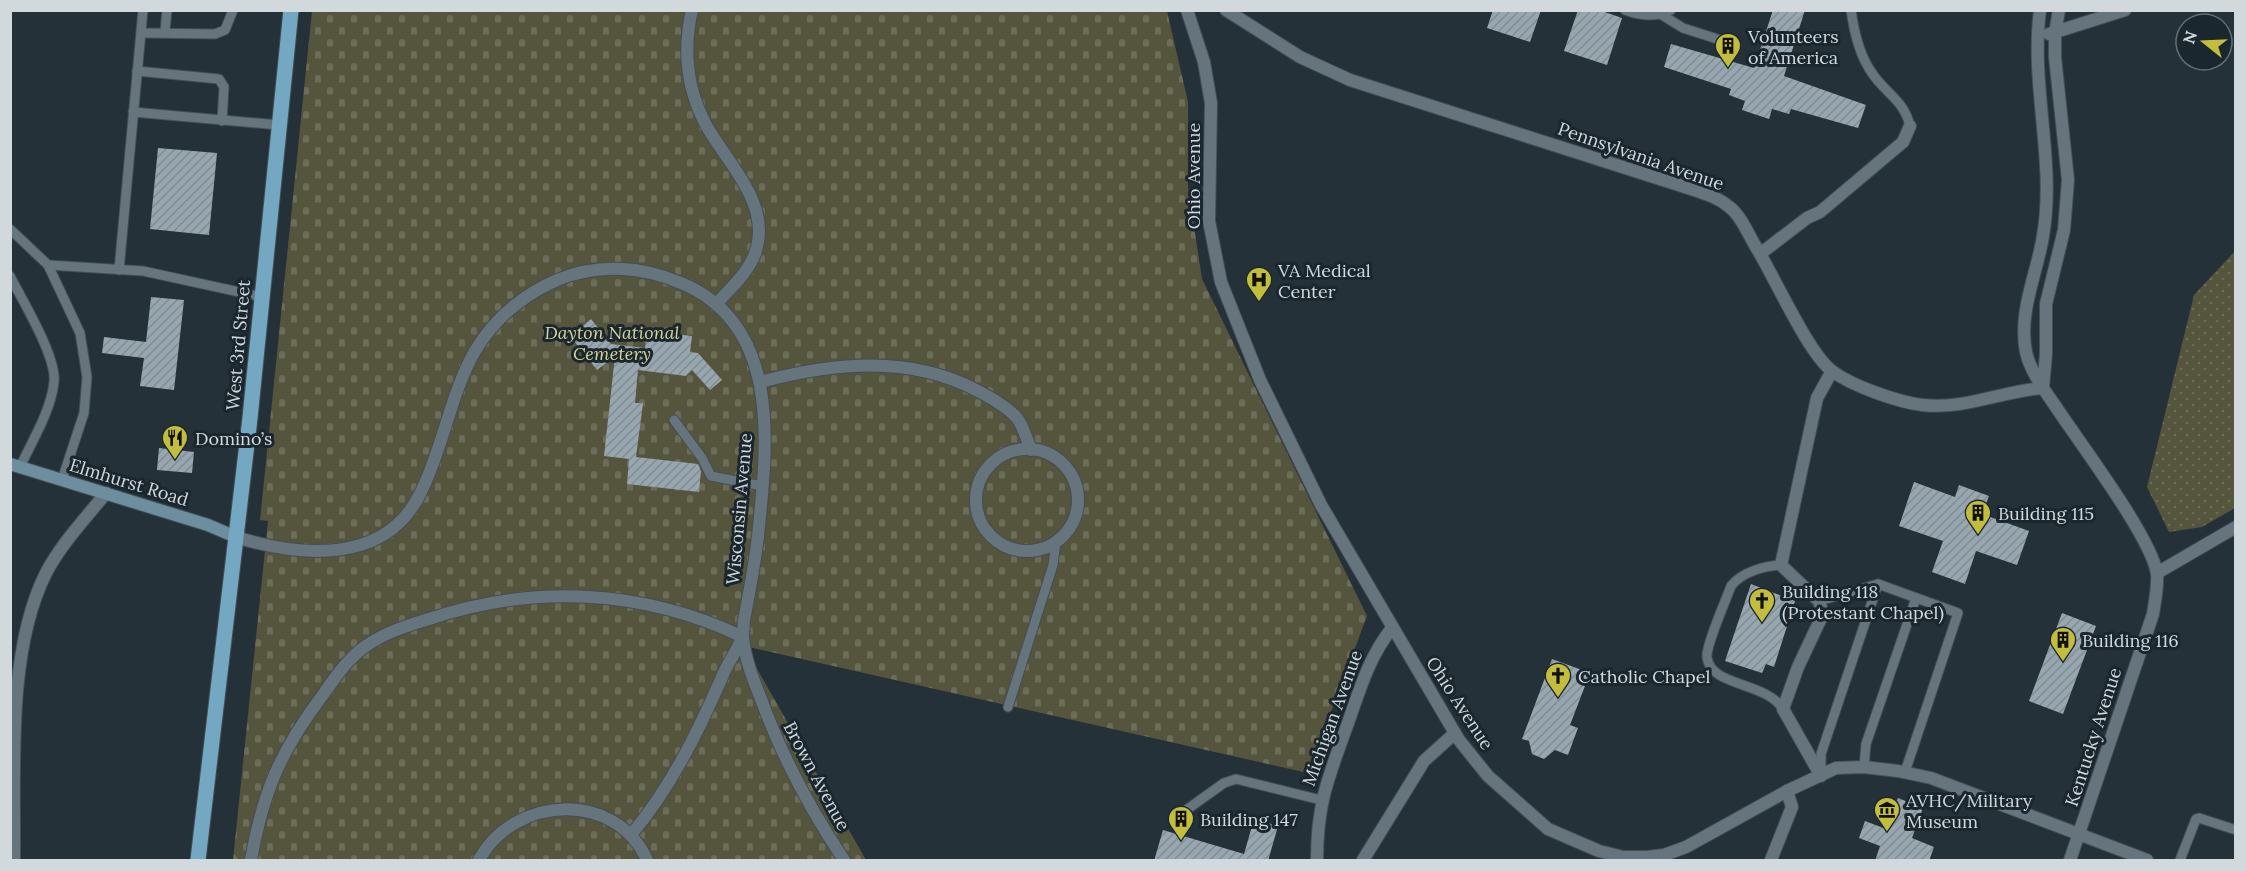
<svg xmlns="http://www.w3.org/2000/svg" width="2246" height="871" viewBox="0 0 2246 871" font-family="Lora,serif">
<defs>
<pattern id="grass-dots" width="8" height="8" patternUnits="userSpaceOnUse" patternTransform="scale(1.5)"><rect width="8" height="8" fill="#55553d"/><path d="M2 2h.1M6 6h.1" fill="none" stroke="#6c6d59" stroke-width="1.8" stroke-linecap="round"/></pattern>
<pattern id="cemetery-stones" width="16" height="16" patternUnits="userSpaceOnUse" patternTransform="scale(1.5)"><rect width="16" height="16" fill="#55553d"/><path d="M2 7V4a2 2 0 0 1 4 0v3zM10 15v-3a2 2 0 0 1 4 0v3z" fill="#6c6d59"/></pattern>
<pattern id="building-hatch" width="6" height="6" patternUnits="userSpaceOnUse" patternTransform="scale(1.5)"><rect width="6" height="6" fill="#97a6af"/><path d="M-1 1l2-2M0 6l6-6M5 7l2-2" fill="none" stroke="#818d94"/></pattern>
</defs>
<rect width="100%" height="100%" fill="#243138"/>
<path fill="url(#grass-dots)" d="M2235,251V508L2202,527L2169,532L2147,487L2194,295Z"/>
<path fill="url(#cemetery-stones)" d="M312,11H1167L1188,102V187L1202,279L1367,616L1308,773L744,646L866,860H233L268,521L260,520Z"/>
<g fill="url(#building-hatch)">
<path d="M1493,10H1541L1530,42L1487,28Z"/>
<path d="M1578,10H1599L1622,18L1607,65L1564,51Z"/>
<path d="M1773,10H1805L1784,76L1866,105L1858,128L1791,109L1789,114L1772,109L1769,119L1742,110L1745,101L1729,95L1731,89L1664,67L1671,44L1754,68Z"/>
<path d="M158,148L217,153L209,235L150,229Z"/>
<path d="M151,297L184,300L174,390L140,386L144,358L102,353L104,337L146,342Z"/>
<path d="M591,319L611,344L645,348L647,331L692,336L690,352L698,353L722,380L710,390L692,370L686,376L638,370L635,403H643L636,457L698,464L701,471L699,492L627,484L629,459L604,456L615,356L597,370L570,336Z"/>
<path d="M159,448L194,452L192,473L157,470Z"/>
<path d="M1914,482L1955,497L1959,485L1989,496L1982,514L2029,531L2017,565L1976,551L1965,584L1932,572L1943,541L1899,526Z"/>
<path d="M1751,584L1795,601L1774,667L1766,664L1762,673L1725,661Z"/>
<path d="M2062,613L2096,626L2063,714L2029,701Z"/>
<path d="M1552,659L1590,673L1570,725L1578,728L1568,755L1555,750L1544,759L1532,754L1529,741L1522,739Z"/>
<path d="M1898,798L1923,808L1912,838L1934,847L1929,861H1875L1880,846L1859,838L1865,821L1886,829Z"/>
<path d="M1254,819L1278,826L1268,861H1154L1163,830L1244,854Z"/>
</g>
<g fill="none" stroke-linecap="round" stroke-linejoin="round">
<defs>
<g id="lane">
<path d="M1625,10C1641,16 1656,18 1671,10"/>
<path d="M1851,10C1854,32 1859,55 1872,73C1885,93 1904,100 1910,126"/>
<path d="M1662,15L1683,28L1736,45"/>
<path d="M165,31L167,10"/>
<path d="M141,33L215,34L225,30L233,10"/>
<path d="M137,71L219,79L224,87L222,121"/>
<path d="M133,112L279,125"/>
<path d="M10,229L48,265L80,333L87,377L84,413L62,480"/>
<path d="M48,265L143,271L262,297"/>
<path d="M119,270L143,10"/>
<path d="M10,276C22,300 57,357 54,382C51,411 32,441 20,467"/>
<path d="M674,420L702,458L711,476L762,486"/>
<path d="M1781,565C1764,566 1742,572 1731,586C1726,600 1706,645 1707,657C1710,687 1765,681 1783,709"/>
<path d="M1819,601L1878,584L1958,613L1905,772"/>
<path d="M1008,707L1053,565L1056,542"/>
<path d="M1864,767L1866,744L1916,598"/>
<path d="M1821,776V754L1878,584"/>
<path d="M1175,818L1224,783L1236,779L1321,800"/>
<path d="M2180,860L2196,819L2199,818L2236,830"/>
</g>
<g id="street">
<path d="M692,10C683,49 687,88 705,123C725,161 769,200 757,247C752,269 732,287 717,303"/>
<path d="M1187,10L1204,62L1211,103L1209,221L1221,282L1260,380L1321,505L1459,740L1488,776L1548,829L1599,851L1623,857H1647L1664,855L1686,847L1787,791L1836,768L1864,767L1898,771L1931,778L2147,860"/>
<path d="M1226,10L1300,57L1350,80L1682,186C1697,191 1716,196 1728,206C1741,215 1748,234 1756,247C1774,276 1808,353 1832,371C1852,386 1898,402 1922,405C1964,410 2002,391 2043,388"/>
<path d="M2040,10C2030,86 2056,161 2043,236C2037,274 2018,312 2026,352C2030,371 2045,391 2056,407C2079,442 2152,538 2157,574C2158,587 2155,601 2153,614L2070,860"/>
<path d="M2049,34L2125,10"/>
<path d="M1760,254L1807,218L1820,212L1903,142L1910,126"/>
<path d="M760,382C832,363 909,354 978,391C991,398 1006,406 1016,417C1023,424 1027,440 1031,450"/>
<path d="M2043,387L2046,354V304L2064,230L2068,180L2055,57V33L2059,10"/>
<circle cx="1027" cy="500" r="51"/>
<path d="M236,537C300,557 385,565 420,494C443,449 450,395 475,351C494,319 523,295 557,280C597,263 641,266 681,283C783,325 767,447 758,536C755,563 750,589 745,615C743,623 744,632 742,639C736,652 727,664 722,677C697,734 671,787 631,835"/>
<path d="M2157,573L2236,527"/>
<path d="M743,637C745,659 753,679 761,699C782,757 810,809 844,860"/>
<path d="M1821,776L1783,709L1798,667L1823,614L1819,601L1781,565L1817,398L1832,371"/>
<path d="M14,860C15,773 6,652 46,573C61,544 85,519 106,493"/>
<path d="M251,860C263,792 280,752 322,696C334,679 346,661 363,648C383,633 406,626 429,619C533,584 643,589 743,637"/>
<path d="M479,860C514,795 616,790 647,860"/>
<path d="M1317,860C1317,802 1329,776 1348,723C1360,689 1369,657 1392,628"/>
<path d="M1363,860L1424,761L1455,733"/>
<path d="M1771,860L1792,807L1787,791"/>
</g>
<path id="secondary" d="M10,464L208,525L236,537"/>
<path id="primary" d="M198,860L250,418L291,10"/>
</defs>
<use href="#lane" stroke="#444f54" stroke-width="11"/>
<use href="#street" stroke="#444f54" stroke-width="14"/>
<use href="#secondary" stroke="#444f54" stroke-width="14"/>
<use href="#primary" stroke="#444f54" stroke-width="17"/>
<use href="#lane" stroke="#66757d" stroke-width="9"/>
<use href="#street" stroke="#66757d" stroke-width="12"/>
<use href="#secondary" stroke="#6d8e9f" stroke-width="12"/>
<use href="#primary" stroke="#74a7c1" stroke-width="15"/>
</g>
<defs>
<symbol id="building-pin" viewBox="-11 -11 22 30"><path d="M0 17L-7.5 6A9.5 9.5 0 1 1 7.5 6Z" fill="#c3bd3e" stroke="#1b272e"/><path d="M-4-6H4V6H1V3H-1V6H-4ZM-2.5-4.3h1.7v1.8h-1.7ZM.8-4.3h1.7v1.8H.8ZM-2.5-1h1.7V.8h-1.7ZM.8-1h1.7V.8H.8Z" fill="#111"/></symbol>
<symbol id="hospital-pin" viewBox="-11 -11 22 30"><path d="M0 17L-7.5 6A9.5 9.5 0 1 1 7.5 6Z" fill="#c3bd3e" stroke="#1b272e"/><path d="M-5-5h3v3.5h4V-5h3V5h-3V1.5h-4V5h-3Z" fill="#111"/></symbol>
<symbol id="restaurant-pin" viewBox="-11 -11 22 30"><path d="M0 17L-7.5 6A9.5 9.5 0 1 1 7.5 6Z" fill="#c3bd3e" stroke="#1b272e"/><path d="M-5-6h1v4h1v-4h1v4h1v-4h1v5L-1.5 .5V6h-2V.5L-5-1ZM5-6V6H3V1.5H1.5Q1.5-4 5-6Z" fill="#111"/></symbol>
<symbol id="church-pin" viewBox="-11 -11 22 30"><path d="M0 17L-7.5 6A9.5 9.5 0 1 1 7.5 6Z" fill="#c3bd3e" stroke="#1b272e"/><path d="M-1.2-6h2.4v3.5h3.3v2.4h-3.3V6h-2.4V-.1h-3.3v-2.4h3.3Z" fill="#111"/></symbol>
<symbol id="museum-pin" viewBox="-11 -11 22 30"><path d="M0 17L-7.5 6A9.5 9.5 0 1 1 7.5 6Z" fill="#c3bd3e" stroke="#1b272e"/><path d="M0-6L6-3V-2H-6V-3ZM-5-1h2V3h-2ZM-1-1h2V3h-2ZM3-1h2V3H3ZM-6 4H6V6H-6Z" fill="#111"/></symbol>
</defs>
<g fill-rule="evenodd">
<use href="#building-pin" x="1713" y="31" width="30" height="40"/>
<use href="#hospital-pin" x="1244" y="265" width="30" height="40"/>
<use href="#restaurant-pin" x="160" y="423" width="30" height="40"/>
<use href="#building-pin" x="1963" y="498" width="30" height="40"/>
<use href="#church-pin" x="1747" y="586" width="30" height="40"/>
<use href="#building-pin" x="2048" y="625" width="30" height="40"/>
<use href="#church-pin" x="1543" y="661" width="30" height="40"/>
<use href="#museum-pin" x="1872" y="795" width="30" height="40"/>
<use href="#building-pin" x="1166" y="804" width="30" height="40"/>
</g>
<g text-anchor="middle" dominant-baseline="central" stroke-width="6" stroke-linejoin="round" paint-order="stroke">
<g font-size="18" fill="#d1d9dd" stroke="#1b272e" text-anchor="start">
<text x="1748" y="36">Volunteers<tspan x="1748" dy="21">of America</tspan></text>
<text x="1278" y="270">VA Medical<tspan x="1278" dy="21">Center</tspan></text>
<text x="195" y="438">Domino’s</text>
<text x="1998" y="513">Building 115</text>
<text x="1782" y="591">Building 118<tspan x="1782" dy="21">(Protestant Chapel)</tspan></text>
<text x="2082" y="640">Building 116</text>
<text x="1578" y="676">Catholic Chapel</text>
<text x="1906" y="800">AVHC/Military<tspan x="1906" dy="21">Museum</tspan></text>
<text x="1200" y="819">Building 147</text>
</g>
<g font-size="18" fill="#d1d9dd" stroke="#1b272e">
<text transform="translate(1641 156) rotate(19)">Pennsylvania Avenue</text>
<text transform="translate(1193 176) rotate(-90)">Ohio Avenue</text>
<text transform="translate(238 345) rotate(-85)">West 3rd Street</text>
<text transform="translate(129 482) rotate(17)">Elmhurst Road</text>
<text transform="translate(739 509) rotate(-85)">Wisconsin Avenue</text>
<text transform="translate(1460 703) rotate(57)">Ohio Avenue</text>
<text transform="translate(1332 718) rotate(-70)">Michigan Avenue</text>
<text transform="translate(2093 737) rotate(-72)">Kentucky Avenue</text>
<text transform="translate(817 776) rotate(62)">Brown Avenue</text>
</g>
<g font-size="18" font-style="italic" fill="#d6d497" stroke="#1b272e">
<text x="612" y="332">Dayton National<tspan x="612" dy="21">Cemetery</tspan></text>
</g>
</g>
<rect width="2246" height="871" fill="none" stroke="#d1d9dd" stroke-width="24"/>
<g transform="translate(2204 42) rotate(288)"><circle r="28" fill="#1b272e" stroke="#646e74" stroke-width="1.5"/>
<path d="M0-4.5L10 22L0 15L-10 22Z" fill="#c3bd3e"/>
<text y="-9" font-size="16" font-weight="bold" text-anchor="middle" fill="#d1d9dd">N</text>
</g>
</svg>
